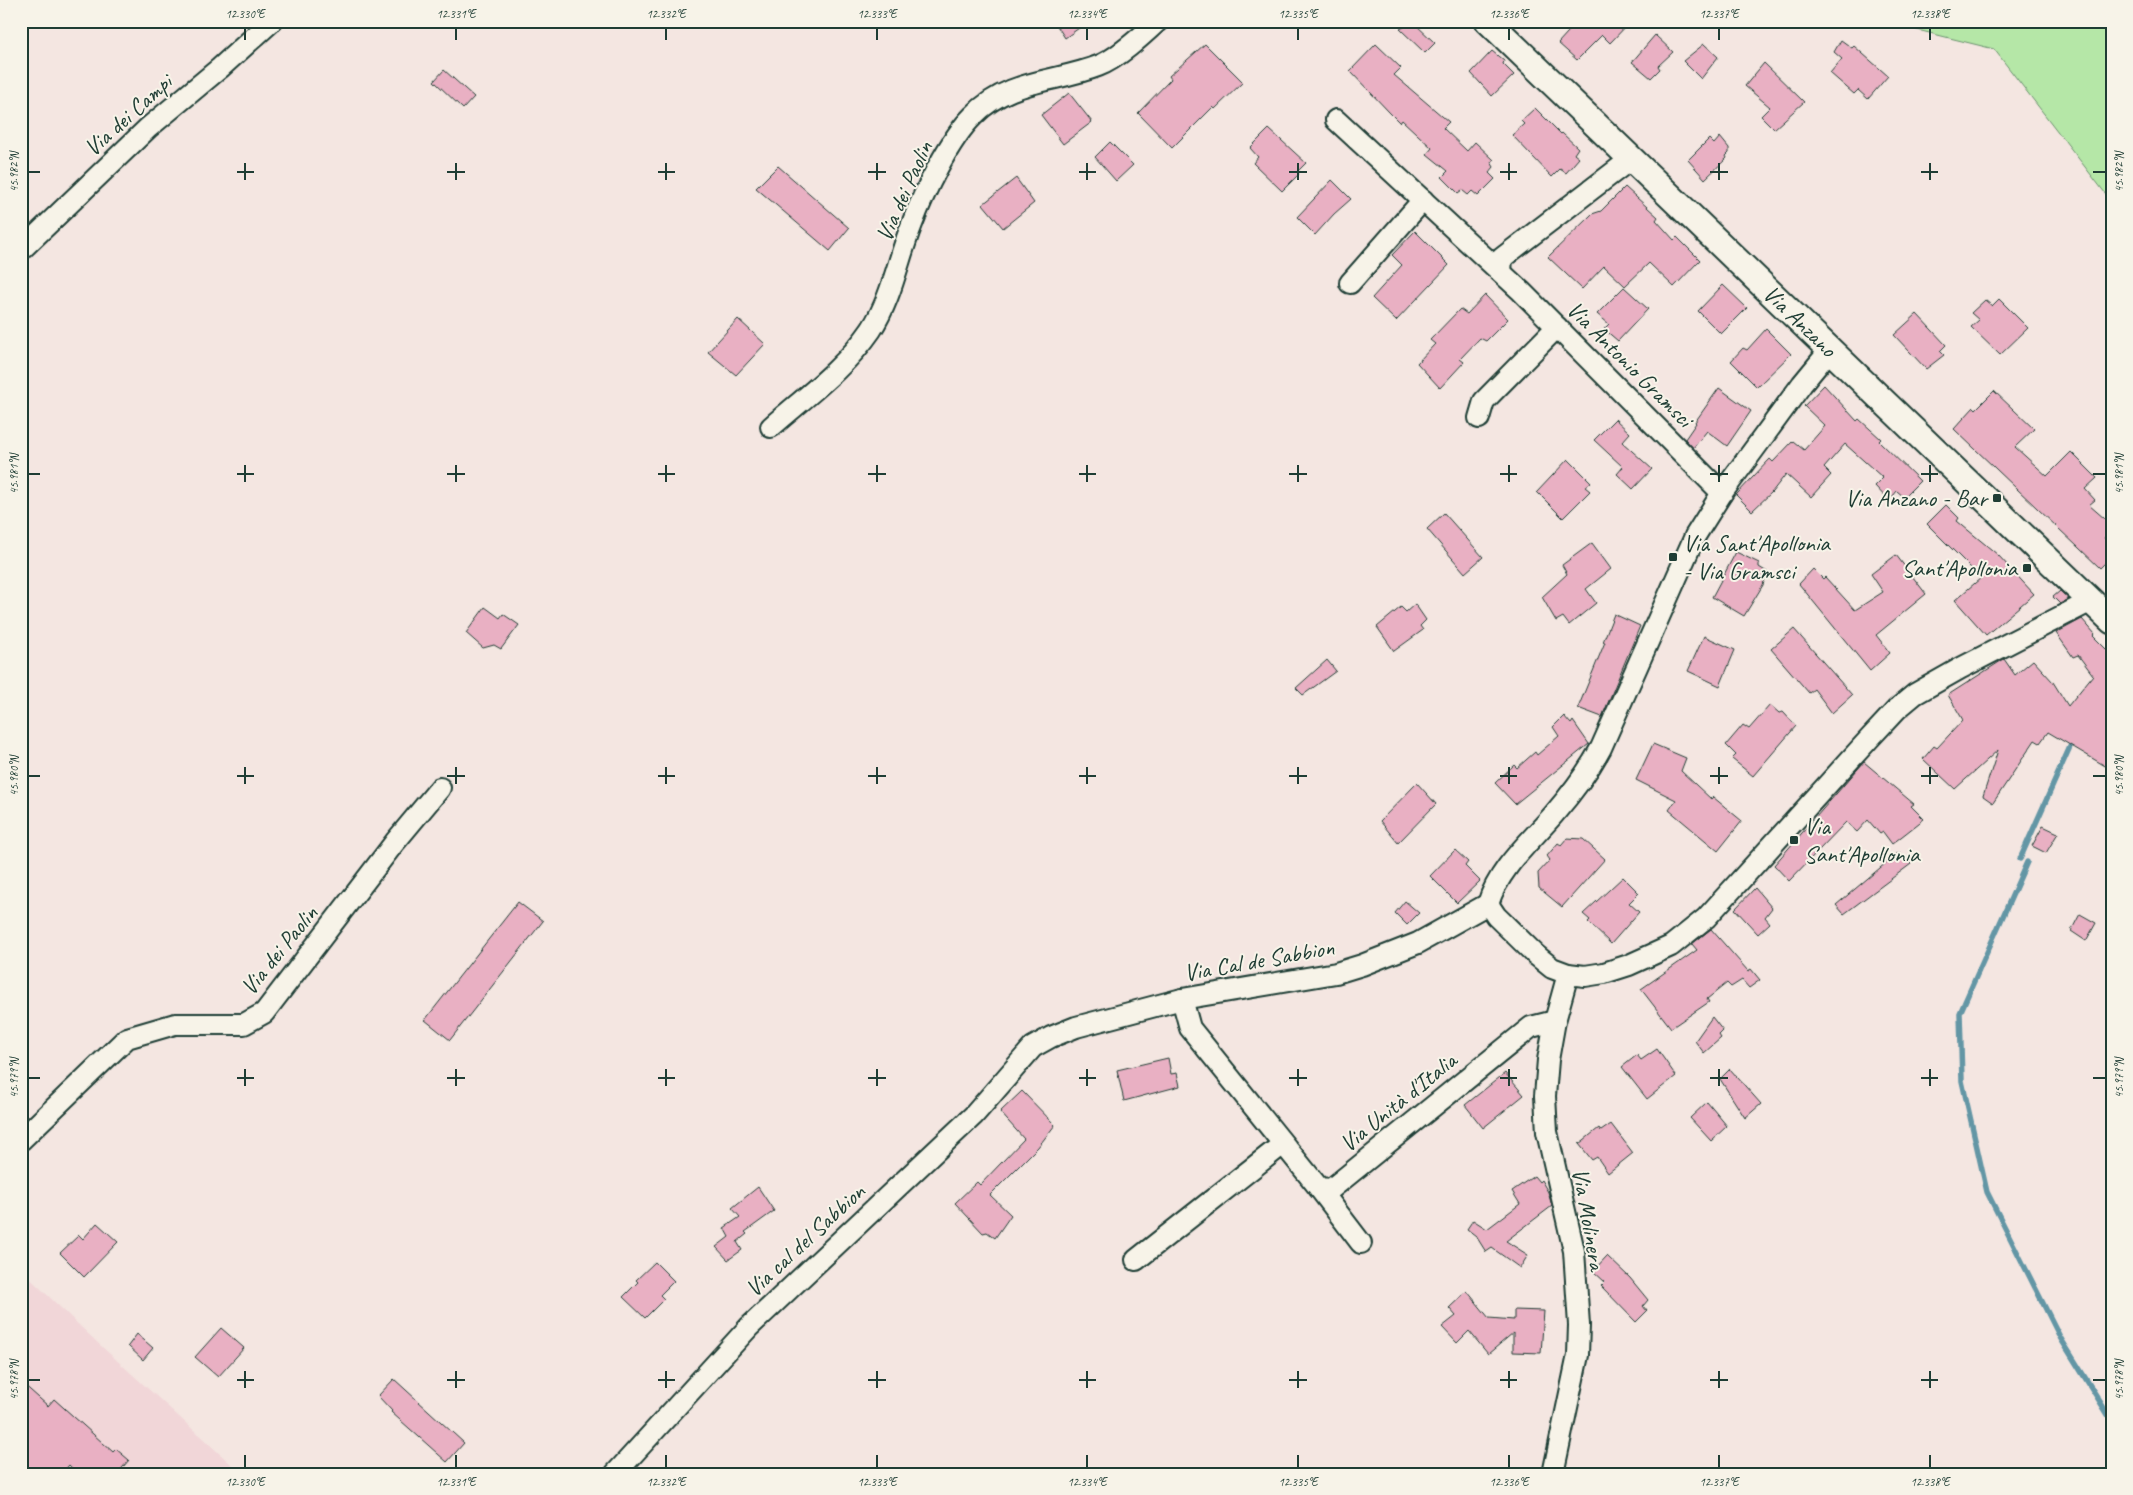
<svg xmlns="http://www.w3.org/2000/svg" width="2133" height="1495" viewBox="0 0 2133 1495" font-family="Caveat,sans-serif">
<rect width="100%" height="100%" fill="#f4e6e1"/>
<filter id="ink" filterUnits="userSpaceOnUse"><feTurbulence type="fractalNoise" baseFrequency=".02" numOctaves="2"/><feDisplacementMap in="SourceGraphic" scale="10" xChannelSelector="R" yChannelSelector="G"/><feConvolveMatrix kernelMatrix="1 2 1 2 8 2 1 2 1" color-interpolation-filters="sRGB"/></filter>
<g filter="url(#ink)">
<path fill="#f1d6d8" d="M21,1270L100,1345L242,1474H21Z"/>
<path fill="#b5e7a7" stroke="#6a926e" d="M1881,21H2112V202L1994,49Z"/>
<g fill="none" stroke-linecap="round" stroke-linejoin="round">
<g stroke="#6396a5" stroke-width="5.5">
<path d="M2020,859L2073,740"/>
<path d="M2027,862L1960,1013L1962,1081L1987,1192L2061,1339L2112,1421"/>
</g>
</g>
<g fill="#e9b0c3" stroke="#1f3d34">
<path d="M1054,21H1089L1065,38Z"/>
<path d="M1578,21H1631L1610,43L1602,35L1577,60L1558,43Z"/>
<path d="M1413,22L1435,43L1425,53L1400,29Z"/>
<path d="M1655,35L1673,52L1658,66L1660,69L1651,78L1632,62Z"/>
<path d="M1841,40L1852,48L1854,46L1888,76L1868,99L1858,90L1854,94L1830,73L1842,59L1834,52Z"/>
<path d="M1205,44L1243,82L1215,109L1213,107L1172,148L1138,113L1171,79L1169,76Z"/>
<path d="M1376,44L1401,68L1394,75L1449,122L1443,128L1467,151L1475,142L1494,160L1491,162L1494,167L1489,173L1495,179L1478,196L1472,191L1468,195L1462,190L1458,193L1442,177L1448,171L1427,154L1432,148L1402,120L1400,123L1390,113L1350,71Z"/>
<path d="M1704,44L1718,57L1701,79L1683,61Z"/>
<path d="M1492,51L1504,61L1503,64L1514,75L1492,96L1471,73Z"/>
<path d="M1764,63L1804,102L1774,129L1761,116L1770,107L1745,86Z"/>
<path d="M444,70L474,97L463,109L434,81Z"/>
<path d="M1069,93L1092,122L1063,144L1041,115Z"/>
<path d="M1535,108L1561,134L1562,133L1578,148L1574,154L1579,158L1566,173L1560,169L1552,177L1512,135L1524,124L1521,121Z"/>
<path d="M1269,129L1306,163L1297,172L1299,174L1282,191L1253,163L1258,157L1250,148Z"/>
<path d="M1720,137L1729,148V153L1726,156L1727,158L1705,179L1688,160L1709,139L1714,144Z"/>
<path d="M1110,142L1133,165L1116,181L1095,157Z"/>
<path d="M778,166L849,228L830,251L756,188Z"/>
<path d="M1016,178L1034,203L1003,228L983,204Z"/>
<path d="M1332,180L1351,199L1334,214L1315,235L1297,217Z"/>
<path d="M1625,187L1658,217L1656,220L1674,240L1677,237L1700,260L1674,287L1649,263L1625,286L1604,266L1582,289L1548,257L1592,214L1601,211Z"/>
<path d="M1415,231L1449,265L1396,321L1372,298L1402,265L1392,255Z"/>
<path d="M1723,285L1747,308L1721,334L1698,311Z"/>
<path d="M1624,287L1648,309L1618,341L1604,329L1609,324L1597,314Z"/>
<path d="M1485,295L1508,319L1486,341L1480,338L1460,359L1464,362L1440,388L1417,363L1435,344L1430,340L1460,309L1467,314Z"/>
<path d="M1999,299L2028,328L2000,355L1971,327L1979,320L1971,313L1985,300L1992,306Z"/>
<path d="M1917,314L1946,345L1940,351L1944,355L1926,369L1894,335Z"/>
<path d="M738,319L765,344L736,375L708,352Z"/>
<path d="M1766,329L1791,354L1757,387L1731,361L1743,348L1747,350Z"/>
<path d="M1824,385L1857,421L1859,419L1881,439L1879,441L1920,481L1904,497L1897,491L1889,501L1875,486L1883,478L1845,444L1824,468L1831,475L1811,497L1786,474L1772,492L1752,511L1736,495L1770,459L1773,462L1793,441L1804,450L1825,426L1804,406Z"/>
<path d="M1719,388L1751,411L1727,446L1707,431L1693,448L1685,439L1696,423L1695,422Z"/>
<path d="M1994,391L2034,429L2015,447L2047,476L2071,452L2097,478L2085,489L2095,500L2089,505L2112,525V530L2104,538L2112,545V556L2100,568L1954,429L1974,407L1976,409Z"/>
<path d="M1615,419L1630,433L1622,442L1652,469L1633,489L1617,474L1623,467L1594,440Z"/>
<path d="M1568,459L1591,482L1585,487L1590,491L1563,518L1537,492Z"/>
<path d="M1946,505L1959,518L1957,521L1998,555L2034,594L1986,635L1955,600L1981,578L1927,524Z"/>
<path d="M1444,513L1483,557L1465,573L1427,529Z"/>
<path d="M1592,543L1611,569L1586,589L1596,603L1569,625L1563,617L1556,621L1542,597L1567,574L1562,565Z"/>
<path d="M1736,552L1759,563V567L1767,572L1763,585L1744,616L1712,597Z"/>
<path d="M1896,555L1926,594L1876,635L1890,653L1870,671L1799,584L1813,569L1823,579L1825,577L1855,610L1883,592L1871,574Z"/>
<path d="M2060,591L2069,599L2060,604L2053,597Z"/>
<path d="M1415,604L1426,620L1420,626L1423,630L1394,651L1377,627L1401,607L1406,612Z"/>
<path d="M485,607L500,618L503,614L519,625L501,649L494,645L483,648L466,633Z"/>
<path d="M1614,614L1640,626L1602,717L1578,708L1605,642H1603Z"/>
<path d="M2082,619L2095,634L2093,636L2112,655V770L2048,732L2040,743L2035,740L1993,803L1983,796L1998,750L1955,789L1923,759L1934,746L1937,748L1963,720L1948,695L2004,659L2015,675L2033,660L2053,682L2068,706L2093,675L2078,655L2073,657L2056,633Z"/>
<path d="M1794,629L1852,695L1832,713L1814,689L1809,693L1771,649Z"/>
<path d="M1704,636L1735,650L1720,686L1688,671Z"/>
<path d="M1327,660L1336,671L1303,695L1296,688Z"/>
<path d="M1770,705L1779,713L1783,712L1796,726L1753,776L1732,759L1736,755L1726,745L1743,725L1749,729Z"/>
<path d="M1564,716L1571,724L1573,721L1589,744L1515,804L1495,783L1514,765L1517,768L1535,752L1537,755L1559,736L1553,727Z"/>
<path d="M1653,744L1686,758L1681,771L1711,799L1713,797L1742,821L1718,851L1669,810L1676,800L1636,780Z"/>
<path d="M1864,762L1914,804L1911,806L1924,819L1892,844L1883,832L1880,834L1868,820L1857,832L1846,822L1789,881L1774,865Z"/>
<path d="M1417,783L1436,804L1398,843L1380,821Z"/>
<path d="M2043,826L2058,833L2046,853L2032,846Z"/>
<path d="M1567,838L1583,839L1605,859L1562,907L1539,888L1538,873L1550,860L1547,856L1558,843L1561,845Z"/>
<path d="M1455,850L1468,862L1465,866L1480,881L1457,903L1430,876Z"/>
<path d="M1899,852L1911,864L1844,914L1836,905Z"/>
<path d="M1623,877L1639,893L1629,903L1639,912L1611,944L1588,922L1590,920L1583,914Z"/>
<path d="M1755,888L1772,908L1765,917L1770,923L1758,934L1735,909Z"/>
<path d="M1405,901L1419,913L1407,925L1395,913Z"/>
<path d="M518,902L543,921L450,1040L425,1020Z"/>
<path d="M2080,914L2096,923L2086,941L2071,931Z"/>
<path d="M1711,929L1748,971L1751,969L1760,980L1749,988L1742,980L1731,987L1727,983L1707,999L1709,1002L1671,1028L1641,989L1697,950L1692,944Z"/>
<path d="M1712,1017L1723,1031L1719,1035L1721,1038L1704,1053L1695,1041Z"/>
<path d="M1657,1049L1676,1076L1647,1099L1622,1067L1637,1055L1641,1060Z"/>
<path d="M1168,1058L1171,1074L1177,1073L1180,1086L1124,1101L1117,1070Z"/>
<path d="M1730,1069L1761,1104L1745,1118L1720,1079Z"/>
<path d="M1505,1073L1524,1095L1483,1128L1465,1105Z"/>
<path d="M1022,1091L1055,1125L1038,1147L990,1195L1011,1215L995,1238L987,1232L983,1233L955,1203L977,1182L980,1185L1024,1139L1000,1112Z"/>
<path d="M1707,1102L1727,1126L1711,1141L1690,1118Z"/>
<path d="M1611,1124L1633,1153L1608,1173L1597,1157L1592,1160L1579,1144L1599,1128L1601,1131Z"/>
<path d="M1534,1176L1539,1182L1541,1180L1548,1192L1552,1206L1506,1241L1528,1255L1520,1268L1492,1248L1486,1252L1476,1236L1467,1229L1473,1220L1487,1229L1520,1204L1512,1191Z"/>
<path d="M758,1187L774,1211L745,1232L747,1234L737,1242L742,1250L728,1260L716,1247L729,1237L724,1228L740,1217L732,1208Z"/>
<path d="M97,1223L118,1242L84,1277L60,1253L79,1235L83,1239Z"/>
<path d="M1607,1256L1630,1278L1648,1300L1643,1306L1647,1311L1636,1322L1601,1286L1605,1282L1593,1271Z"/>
<path d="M655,1262L674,1281L660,1295L664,1299L645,1318L623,1297L638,1282L636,1280Z"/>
<path d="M1467,1291L1489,1318L1514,1320V1310L1544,1311L1541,1353L1513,1352V1333L1488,1354L1469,1331L1457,1343L1442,1327L1456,1316L1449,1308Z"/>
<path d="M221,1328L244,1348L218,1377L195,1357Z"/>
<path d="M137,1334L153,1348L143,1360L128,1346Z"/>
<path d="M394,1379L464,1443L447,1462L391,1412L392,1411L378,1396Z"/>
<path d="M21,1382L48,1406L54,1399L113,1452L116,1449L129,1460L117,1474H78L69,1465L61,1474H31L21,1465Z"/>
</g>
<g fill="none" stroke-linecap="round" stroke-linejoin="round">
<defs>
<g id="minor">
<path d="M1336,120L1521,291L1722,493"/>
<path d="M21,250L148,128L220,68L272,21"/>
<path d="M1501,272L1502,258L1631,159"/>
<path d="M1350,283L1423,200"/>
<path d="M1830,350L1802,384L1722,493L1695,536L1601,748C1588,772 1572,793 1554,814C1530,842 1499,868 1488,904L1496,916L1536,955L1552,968L1568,974L1585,976L1604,973L1629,965L1671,946L1706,918L1869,739L1897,709L1915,694L1961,668L2091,601"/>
<path d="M1479,418L1484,401L1557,327"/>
<path d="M771,427C805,397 845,368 871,330C892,298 898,259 912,224C924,192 949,140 973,116C1008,79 1054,83 1098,66C1117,59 1143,35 1158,21"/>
<path d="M1182,999L1190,1028L1319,1188L1331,1189L1531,1027L1555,1021"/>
<path d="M21,1140L127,1038L175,1024H244L264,1013L395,842L440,788"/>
<path d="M1319,1188L1361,1243"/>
<path d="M1136,1260L1283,1144"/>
<path d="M615,1474L749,1327L974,1115L1033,1047L1051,1037L1076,1027L1182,999L1336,973L1362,965L1418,943L1488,904"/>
<path d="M1553,1474L1578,1355L1579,1325L1574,1251L1547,1132L1545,1096L1548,1060L1555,1021L1568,974"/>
</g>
<path id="major" d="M1488,21L2112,621"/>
</defs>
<use href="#minor" stroke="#1f3d34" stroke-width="24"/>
<use href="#major" stroke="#1f3d34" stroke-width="29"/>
<use href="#minor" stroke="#f7f3e8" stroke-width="20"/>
<use href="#major" stroke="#f7f3e8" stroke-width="25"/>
</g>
</g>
<path fill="none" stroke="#1f3d34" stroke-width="2" d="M245,28V40M456,28V40M666,28V40M877,28V40M1087,28V40M1298,28V40M1509,28V40M1719,28V40M1930,28V40M245,163V180M456,163V180M666,163V180M877,163V180M1087,163V180M1298,163V180M1509,163V180M1719,163V180M1930,163V180M28,172H40M237,172H254M447,172H465M658,172H675M868,172H886M1079,172H1096M1289,172H1307M1500,172H1517M1710,172H1728M1921,172H1938M2093,172H2106M245,465V482M456,465V482M666,465V482M877,465V482M1087,465V482M1298,465V482M1509,465V482M1719,465V482M1930,465V482M28,474H40M237,474H254M447,474H465M658,474H675M868,474H886M1079,474H1096M1289,474H1307M1500,474H1517M1710,474H1728M1921,474H1938M2093,474H2106M245,767V784M456,767V784M666,767V784M877,767V784M1087,767V784M1298,767V784M1509,767V784M1719,767V784M1930,767V784M28,776H40M237,776H254M447,776H465M658,776H675M868,776H886M1079,776H1096M1289,776H1307M1500,776H1517M1710,776H1728M1921,776H1938M2093,776H2106M245,1069V1086M456,1069V1086M666,1069V1086M877,1069V1086M1087,1069V1086M1298,1069V1086M1509,1069V1086M1719,1069V1086M1930,1069V1086M28,1078H40M237,1078H254M447,1078H465M658,1078H675M868,1078H886M1079,1078H1096M1289,1078H1307M1500,1078H1517M1710,1078H1728M1921,1078H1938M2093,1078H2106M245,1371V1388M456,1371V1388M666,1371V1388M877,1371V1388M1087,1371V1388M1298,1371V1388M1509,1371V1388M1719,1371V1388M1930,1371V1388M28,1380H40M237,1380H254M447,1380H465M658,1380H675M868,1380H886M1079,1380H1096M1289,1380H1307M1500,1380H1517M1710,1380H1728M1921,1380H1938M2093,1380H2106M245,1455V1468M456,1455V1468M666,1455V1468M877,1455V1468M1087,1455V1468M1298,1455V1468M1509,1455V1468M1719,1455V1468M1930,1455V1468"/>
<g fill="#1f3d34" stroke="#f7f3e8" stroke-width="2">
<rect x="1992" y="493" width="10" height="10" rx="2.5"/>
<rect x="1668" y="552" width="10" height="10" rx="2.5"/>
<rect x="2022" y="563" width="10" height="10" rx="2.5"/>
<rect x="1789" y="835" width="10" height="10" rx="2.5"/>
</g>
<g text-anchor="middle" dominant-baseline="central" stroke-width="4" stroke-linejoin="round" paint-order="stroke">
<g font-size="24" fill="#1f3d34" stroke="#f7f3e8">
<text transform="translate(128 115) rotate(-42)">Via dei Campi</text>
<text transform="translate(904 191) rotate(-66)">Via dei Paolin</text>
<text transform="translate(1800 321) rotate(44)">Via Anzano</text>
<text transform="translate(1630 364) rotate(45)">Via Antonio Gramsci</text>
<text transform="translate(279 950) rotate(-51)">Via dei Paolin</text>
<text transform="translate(1259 960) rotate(-10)">Via Cal de Sabbion</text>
<text transform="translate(1398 1102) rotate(-39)">Via Unità d'Italia</text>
<text transform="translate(1589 1219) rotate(80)">Via Molinera</text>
<text transform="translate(805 1240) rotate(-43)">Via cal del Sabbion</text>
</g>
<g font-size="24" fill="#1f3d34" stroke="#f7f3e8" text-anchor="end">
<text x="1987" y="498">Via Anzano - Bar</text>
<text x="1683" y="543" text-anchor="start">Via Sant'Apollonia<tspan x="1683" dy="28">- Via Gramsci</tspan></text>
<text x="2017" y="568">Sant'Apollonia</text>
<text x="1804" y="826" text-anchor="start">Via<tspan x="1804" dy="28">Sant'Apollonia</tspan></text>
</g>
</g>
<rect width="2133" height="1495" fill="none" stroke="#f7f3e8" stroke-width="55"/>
<rect x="28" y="28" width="2078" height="1440" fill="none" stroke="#1f3d34" stroke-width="2"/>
<g font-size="12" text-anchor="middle" fill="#1f3d34">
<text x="245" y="18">12.330°E</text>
<text x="456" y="18">12.331°E</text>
<text x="666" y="18">12.332°E</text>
<text x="877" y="18">12.333°E</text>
<text x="1087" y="18">12.334°E</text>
<text x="1298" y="18">12.335°E</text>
<text x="1509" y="18">12.336°E</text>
<text x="1719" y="18">12.337°E</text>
<text x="1930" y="18">12.338°E</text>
<text transform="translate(14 172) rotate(-90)" y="4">45.982°N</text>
<text transform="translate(2119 172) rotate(-90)" y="4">45.982°N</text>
<text transform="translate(14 474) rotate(-90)" y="4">45.981°N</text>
<text transform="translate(2119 474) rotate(-90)" y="4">45.981°N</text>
<text transform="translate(14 776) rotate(-90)" y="4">45.980°N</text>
<text transform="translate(2119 776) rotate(-90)" y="4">45.980°N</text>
<text transform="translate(14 1078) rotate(-90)" y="4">45.979°N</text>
<text transform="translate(2119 1078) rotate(-90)" y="4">45.979°N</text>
<text transform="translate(14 1380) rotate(-90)" y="4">45.978°N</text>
<text transform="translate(2119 1380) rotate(-90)" y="4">45.978°N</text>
<text x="245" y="1486">12.330°E</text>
<text x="456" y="1486">12.331°E</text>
<text x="666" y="1486">12.332°E</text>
<text x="877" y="1486">12.333°E</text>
<text x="1087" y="1486">12.334°E</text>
<text x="1298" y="1486">12.335°E</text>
<text x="1509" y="1486">12.336°E</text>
<text x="1719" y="1486">12.337°E</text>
<text x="1930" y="1486">12.338°E</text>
</g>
</svg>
